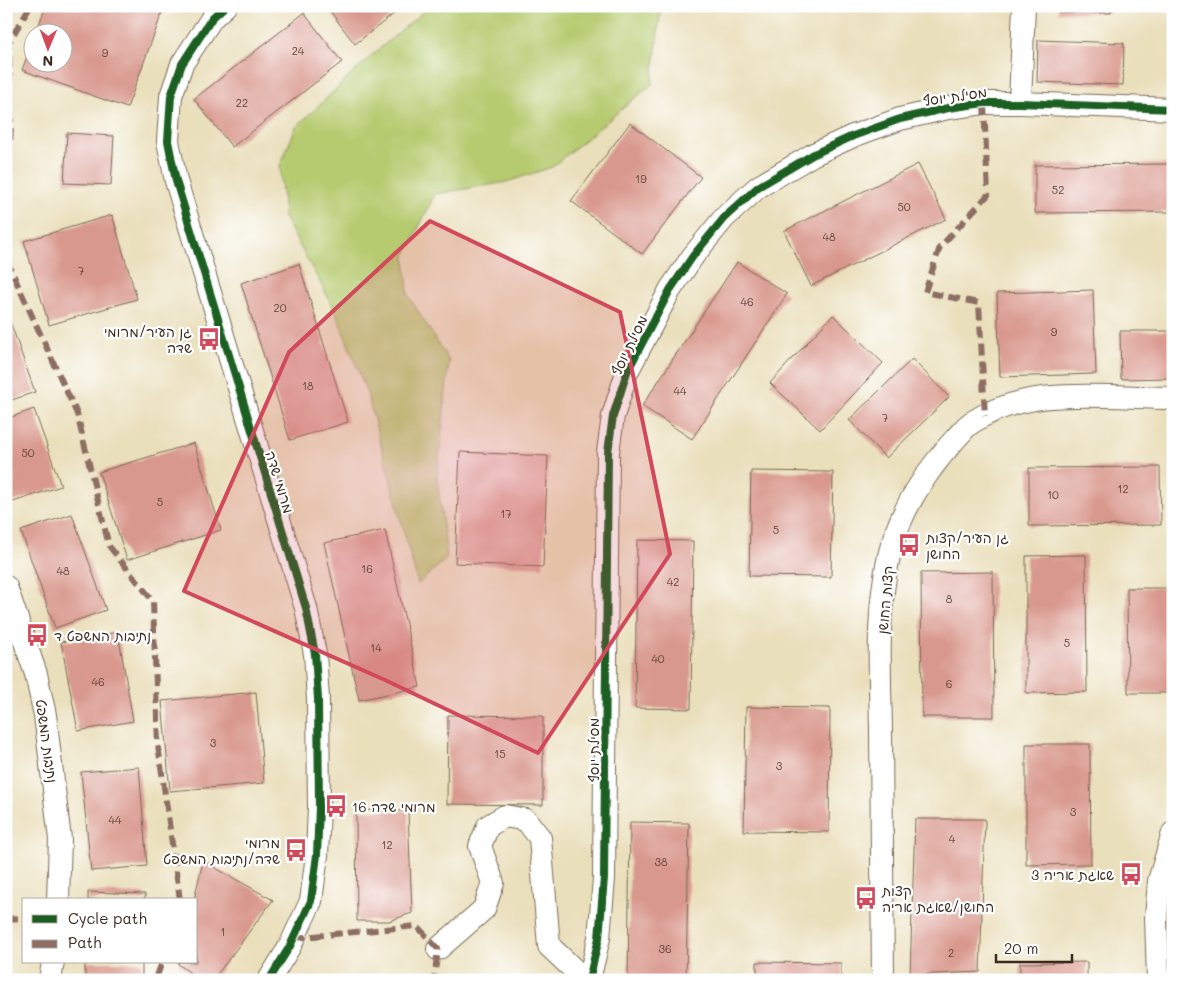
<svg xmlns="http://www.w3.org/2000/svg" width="1179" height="986" viewBox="0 0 1179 986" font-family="Mali,'Playpen Sans Hebrew',sans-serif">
<rect width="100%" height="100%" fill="#fff"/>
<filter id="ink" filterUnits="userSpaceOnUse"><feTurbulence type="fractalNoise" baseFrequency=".02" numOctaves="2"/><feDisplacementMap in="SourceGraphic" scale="10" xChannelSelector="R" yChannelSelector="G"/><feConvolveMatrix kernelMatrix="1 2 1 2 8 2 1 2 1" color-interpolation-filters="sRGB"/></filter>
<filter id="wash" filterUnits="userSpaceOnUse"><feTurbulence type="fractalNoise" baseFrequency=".0096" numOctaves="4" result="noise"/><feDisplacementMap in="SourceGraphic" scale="20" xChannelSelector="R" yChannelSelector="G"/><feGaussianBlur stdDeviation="1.12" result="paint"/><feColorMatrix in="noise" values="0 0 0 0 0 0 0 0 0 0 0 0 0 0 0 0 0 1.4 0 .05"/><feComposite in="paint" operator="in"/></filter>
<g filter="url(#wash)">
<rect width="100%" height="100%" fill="#eadfbb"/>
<path fill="#b6cb6f" stroke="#787a46" d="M430,6H661L652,84L552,167L507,182L435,194L405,256L408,295L449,361L437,478L447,558L418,584L367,393L334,308L284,217L280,166L296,127L372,55Z"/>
<g id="blocks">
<g fill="#d9988d">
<path d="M46,6H154L163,10L127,108L22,70L32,43V62H62V32H36Z"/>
<path d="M326,6H404L355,44Z"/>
<path d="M1059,6H1111V13L1058,12Z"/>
<path d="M304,13L342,62L232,147L194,99Z"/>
<path d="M1038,40L1124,43L1123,85L1037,82Z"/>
<path d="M630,123L701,177L642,254L571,201Z"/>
<path d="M67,133L114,136L111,185L64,183Z"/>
<path d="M918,164L946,219L811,286L784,231Z"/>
<path d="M1173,164V212L1035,213V165Z"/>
<path d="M112,215L137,299L49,325L24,241Z"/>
<path d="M737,262L787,294L692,439L642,406Z"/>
<path d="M299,264L348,422L290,440L241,283Z"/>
<path d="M1093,290L1096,374L1000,377L997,293Z"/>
<path d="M6,310L35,392L6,402Z"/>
<path d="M833,315L883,363L820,430L770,383Z"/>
<path d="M1120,331H1173V378L1121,379Z"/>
<path d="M912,359L949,397L886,458L849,420Z"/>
<path d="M34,409L61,486L10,503L6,492V419Z"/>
<path d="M194,443L221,530L127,560L99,472Z"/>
<path d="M460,452L548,456L543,567L455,563Z"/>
<path d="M1160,467L1161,525L1029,526V468Z"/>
<path d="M751,471L833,472L831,577L749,576Z"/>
<path d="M72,514L106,610L55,628L21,531Z"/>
<path d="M385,530L420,687L359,700L324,543Z"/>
<path d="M637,540L693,541L691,709L635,708Z"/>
<path d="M1086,555L1087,692L1026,693V556Z"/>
<path d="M993,572L994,717H922L921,573Z"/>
<path d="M1127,588H1173V693H1128Z"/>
<path d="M118,632L133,721L78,731L61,642Z"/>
<path d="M256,692L264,783L170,791L162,701Z"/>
<path d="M746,707L830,708L829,832L744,831Z"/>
<path d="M448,715L543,716V805L447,804Z"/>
<path d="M1026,744H1090L1091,864L1026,865Z"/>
<path d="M139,767L147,866L91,871L81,772Z"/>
<path d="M356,810L408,811L412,913L389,921H357Z"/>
<path d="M915,819H985L980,972L910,975Z"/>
<path d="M630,822L689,823L686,980L628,979Z"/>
<path d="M203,861L273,900L213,980H200L178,964L179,962H196V900H194Z"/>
<path d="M88,892L145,894V900H88Z"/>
<rect x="85" y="962" width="57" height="18"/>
<path d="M757,962L841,963V980H757Z"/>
<path d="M1087,962V980H1020V963Z"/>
</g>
</g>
</g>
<g filter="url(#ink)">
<use href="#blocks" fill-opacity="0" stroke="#786955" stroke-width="1"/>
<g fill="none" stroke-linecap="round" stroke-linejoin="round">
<defs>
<g id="minor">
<path d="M225,6L212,18L182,64L171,96L168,141L176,181L306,608L315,654L318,699L319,807L317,855L311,901L290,946L269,980"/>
<path d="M1020,103L1024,6"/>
<path d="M6,587L36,674L45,715L60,839L58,900"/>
<path d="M438,949L484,909L493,883L480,846L488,826L505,816L526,820L540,838L549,946L585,980"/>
<path d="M50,980L53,962"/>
<path d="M589,980L599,938L604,878L608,452L613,416L627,372L670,290L693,256L724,218L758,187L814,154L853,136L900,119L948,108L984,103H1020L1173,109"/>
<path d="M883,980C882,896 881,813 881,730C880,672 876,612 889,556C899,512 927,470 957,437C962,432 966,426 971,423C1029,384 1107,398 1173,398"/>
<path d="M1158,980L1156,917L1159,881L1173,833"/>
</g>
</defs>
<use href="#minor" stroke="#786955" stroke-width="24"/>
<use href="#minor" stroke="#fff" stroke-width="22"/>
<g stroke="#8d6e63" stroke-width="6" stroke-dasharray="12 6" stroke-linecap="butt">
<path d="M984,103L988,195L940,247L925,292L979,303L985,416"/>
<path d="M6,212L11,125L9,42L30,6"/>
<path d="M6,259L77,414L109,546L153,601L158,745L180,900"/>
<path d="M6,919L24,918"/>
<path d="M294,938L417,926L438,949L434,980"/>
<path d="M157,976L162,962"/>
</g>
<defs>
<g id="cycleway">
<path d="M225,6L212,18L182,64L171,96L168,141L176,181L306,608L315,654L318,699L319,807L317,855L311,901L290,946L269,980"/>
<path d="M589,980L599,938L604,878L608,452L613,416L627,372L670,290L693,256L724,218L758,187L814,154L853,136L900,119L948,108L984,103H1020L1173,109"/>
</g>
</defs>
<use href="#cycleway" stroke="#fff" stroke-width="11"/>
<use href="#cycleway" stroke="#1b5e20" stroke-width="8"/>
</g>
</g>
<path fill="#d1495b" fill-opacity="0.2" stroke="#d1495b" stroke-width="4" stroke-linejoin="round" d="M430,221L620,312L670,554L538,753L385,680L184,591L289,352Z"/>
<defs>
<symbol id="bus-bare" viewBox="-9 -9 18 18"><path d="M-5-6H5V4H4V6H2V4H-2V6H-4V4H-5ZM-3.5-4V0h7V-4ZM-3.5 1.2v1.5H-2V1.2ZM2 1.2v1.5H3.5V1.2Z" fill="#d1495b" stroke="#fff" stroke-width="2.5" paint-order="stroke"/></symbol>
</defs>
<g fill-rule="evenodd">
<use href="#bus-bare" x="193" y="323" width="32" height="32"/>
<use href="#bus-bare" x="893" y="529" width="32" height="32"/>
<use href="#bus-bare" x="21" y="619" width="32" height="32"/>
<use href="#bus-bare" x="320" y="790" width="32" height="32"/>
<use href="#bus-bare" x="280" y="834" width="32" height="32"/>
<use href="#bus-bare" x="1115" y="858" width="32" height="32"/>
<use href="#bus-bare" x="850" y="882" width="32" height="32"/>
</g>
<g text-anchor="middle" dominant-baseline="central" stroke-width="4.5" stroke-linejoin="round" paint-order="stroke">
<g font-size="11" fill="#62463a">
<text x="298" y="50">24</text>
<text x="105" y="52">9</text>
<text x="242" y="102">22</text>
<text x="641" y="178">19</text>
<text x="1058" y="189">52</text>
<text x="904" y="206">50</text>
<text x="829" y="236">48</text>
<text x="81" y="270">7</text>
<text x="747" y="301">46</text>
<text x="280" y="307">20</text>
<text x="1054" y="331">9</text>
<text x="308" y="385">18</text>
<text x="680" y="390">44</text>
<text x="885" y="417">7</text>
<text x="28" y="452">50</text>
<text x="1123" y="488">12</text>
<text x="1053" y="494">10</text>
<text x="160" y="501">5</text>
<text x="506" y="513">17</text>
<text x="776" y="529">5</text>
<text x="367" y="568">16</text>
<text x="63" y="570">48</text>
<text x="673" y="581">42</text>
<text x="949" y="598">8</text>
<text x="1067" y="642">5</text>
<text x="376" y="647">14</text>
<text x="658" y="658">40</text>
<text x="98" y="681">46</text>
<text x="949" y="683">6</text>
<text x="213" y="742">3</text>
<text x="500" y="753">15</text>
<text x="779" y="765">3</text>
<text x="1073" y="811">3</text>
<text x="115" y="819">44</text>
<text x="952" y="838">4</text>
<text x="387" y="844">12</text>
<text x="661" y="861">38</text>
<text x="223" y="931">1</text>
<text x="665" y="948">36</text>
<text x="951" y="952">2</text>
</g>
<g font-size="14" fill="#3b2a1e" stroke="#fff">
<text transform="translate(955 96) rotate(-8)">מסילת יוסף</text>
<text transform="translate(629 345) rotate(-64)">מסילת יוסף</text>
<text transform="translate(280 482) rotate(73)">מרומי שדה</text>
<text transform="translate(885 600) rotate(-85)">קצות החושן</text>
<text transform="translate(47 741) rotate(82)">נתיבות המשפט</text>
<text transform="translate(593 750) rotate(-90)">מסילת יוסף</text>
</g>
<g font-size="14" fill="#3b2a1e" stroke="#fff" text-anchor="start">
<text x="192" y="331" text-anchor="end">גן העיר/מרומי<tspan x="192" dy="16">שדה</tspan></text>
<text x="926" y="537">גן העיר/קצות<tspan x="926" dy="16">החושן</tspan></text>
<text x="54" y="635">נתיבות המשפט ד</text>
<text x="352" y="806">מרומי שדה 16</text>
<text x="280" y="842" text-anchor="end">מרומי<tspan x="280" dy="16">שדה/נתיבות המשפט</tspan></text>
<text x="1114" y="874" text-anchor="end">שאגת אריה 3</text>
<text x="882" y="890">קצות<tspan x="882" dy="16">החושן/שאגת אריה</tspan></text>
</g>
</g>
<rect width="1179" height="986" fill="none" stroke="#fff" stroke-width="25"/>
<rect x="22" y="898" width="175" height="65" fill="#ffffff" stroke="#b1aaa5"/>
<rect x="32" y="915" width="25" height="8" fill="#1b5e20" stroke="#b1aaa5"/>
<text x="68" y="924" font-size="15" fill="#3b2a1e">Cycle path</text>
<rect x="32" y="940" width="25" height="8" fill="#8d6e63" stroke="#b1aaa5"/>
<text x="68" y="948" font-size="15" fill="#3b2a1e">Path</text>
<g transform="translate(48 48) rotate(181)"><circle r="24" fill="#ffffff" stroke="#b1aaa5"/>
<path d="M0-4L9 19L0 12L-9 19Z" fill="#d1495b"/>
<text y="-8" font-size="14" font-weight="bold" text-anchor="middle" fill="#3b2a1e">N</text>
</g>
<path d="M996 954v8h76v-8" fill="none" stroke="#3b2a1e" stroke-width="2.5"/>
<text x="1004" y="954" font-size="15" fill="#3b2a1e" stroke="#ffffff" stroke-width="4" paint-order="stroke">20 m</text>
</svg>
